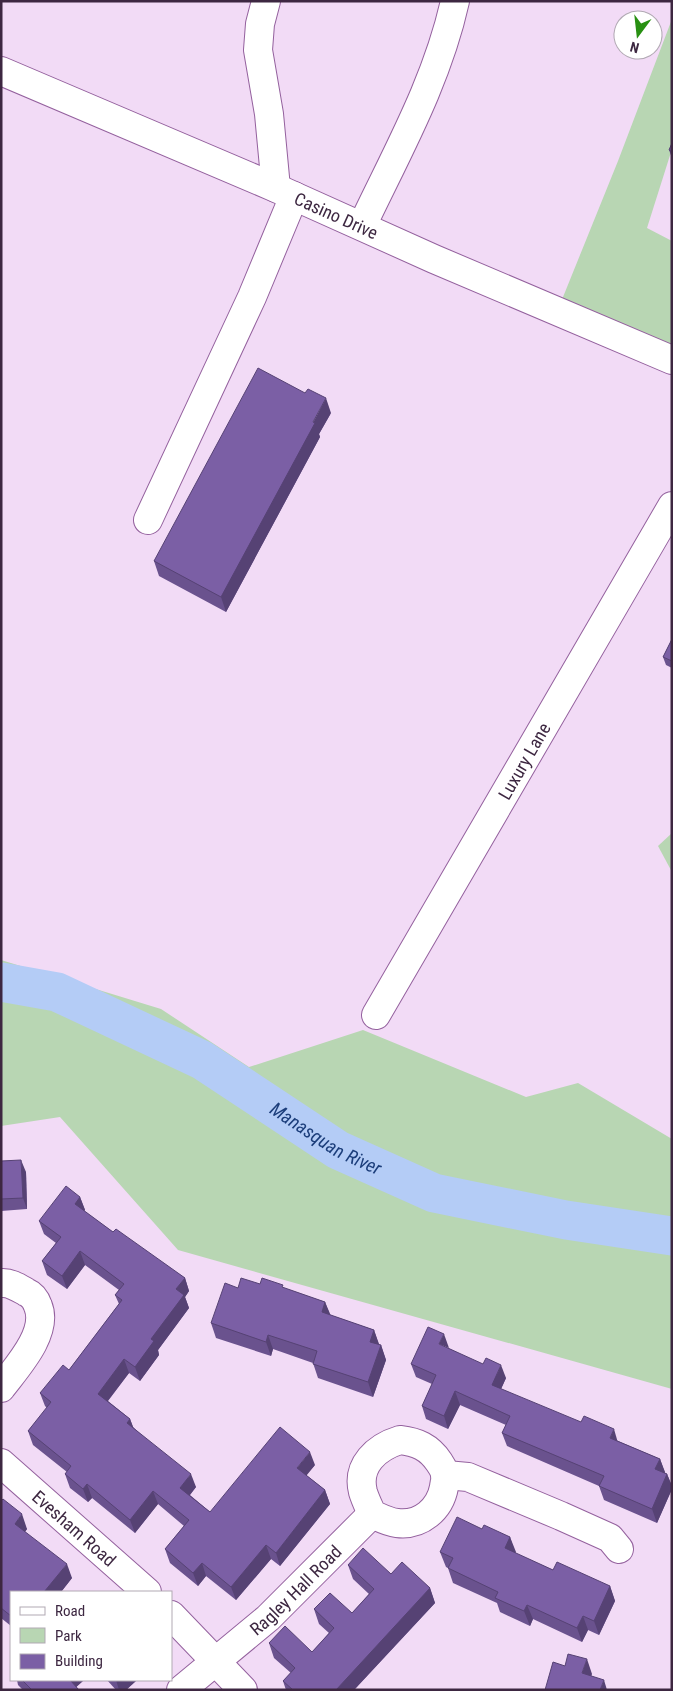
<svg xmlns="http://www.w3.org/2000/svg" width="673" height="1691" viewBox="0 0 673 1691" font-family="'Roboto Condensed',sans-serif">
<rect width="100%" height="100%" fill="#f2dbf6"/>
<g fill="#b8d6b3">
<path d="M672,19V149L647,228L672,241V348L561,302L618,161Z"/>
<path d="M672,833V872L658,846Z"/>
<path d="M1,960L161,1009L249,1067L363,1030L526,1097L578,1083L672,1139V1389L178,1250L60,1117L1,1126Z"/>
</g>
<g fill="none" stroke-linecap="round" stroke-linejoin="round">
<path stroke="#b4ccf6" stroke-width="39" id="s1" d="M1,982L57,992L202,1060L338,1150L434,1193L566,1220L672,1236"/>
<defs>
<g id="minor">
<path d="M266,1L260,24L258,50L269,114L276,188"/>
<path id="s2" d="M1,71L276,188L434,259L672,360"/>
<path d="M362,226C397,152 437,82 455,1"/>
<path d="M148,520L252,297L294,196"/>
<path id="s3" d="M376,1015L672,506"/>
<path d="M1,1283C10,1282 19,1288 26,1292C33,1295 36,1300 38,1306C49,1333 16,1368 1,1388"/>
<path d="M400,1440C417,1442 429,1447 439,1462C441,1465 445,1471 445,1476C446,1479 444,1484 444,1487C440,1509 421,1526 397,1523C388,1522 381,1518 372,1514C369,1507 365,1499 363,1492C356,1465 377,1447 400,1440Z"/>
<path id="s4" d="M1,1463L147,1592"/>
<path d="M446,1475L468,1477L561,1516L610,1538L619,1549"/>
<path d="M171,1615L243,1690"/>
<path id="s5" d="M181,1690L268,1618L372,1514"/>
</g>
</defs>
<use href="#minor" stroke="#94619e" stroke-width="30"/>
<use href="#minor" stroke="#fff" stroke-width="28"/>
</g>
<g fill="#6a528e">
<path d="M672,143V158L669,150Z"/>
<path d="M331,413L319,434L320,437L226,612L159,576L154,561Z"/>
<path d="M672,639V668L666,665L663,657Z"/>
<path d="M1,1161L26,1172L27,1209L1,1211Z"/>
<path d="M80,1197L85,1210L84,1211L113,1232L185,1278L189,1291L185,1297L189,1308L158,1350L159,1355L140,1381L129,1373L108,1401L130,1419L133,1427L196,1487L190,1495L210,1512L315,1465L306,1475L325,1490L330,1504L280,1566L271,1559L236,1600L206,1576L198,1586L170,1563L165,1549L184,1526L158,1504L135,1533L92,1498L88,1502L70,1488L65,1474L67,1472L33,1445L28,1431L47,1408L45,1406L40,1393L69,1370L119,1304L115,1295L119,1290L85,1265L67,1289L47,1275L42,1261L56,1243L44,1234L39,1221Z"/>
<path d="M260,1284L284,1288L325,1302L330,1315L374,1330L379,1345H381L386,1360L373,1397L318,1378L313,1363L273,1349L271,1356L216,1338L211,1323L238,1288Z"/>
<path d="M448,1348L506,1378L501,1389L618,1441L660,1459L665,1473L667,1474L672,1486V1489L657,1523L604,1500L599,1486L507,1446L502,1433L506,1425L460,1405L448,1429L426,1419L422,1406L432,1384L416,1377L411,1364Z"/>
<path d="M1,1501L27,1529L25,1532L72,1578L61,1592H11V1626L1,1618Z"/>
<path d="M482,1529L510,1537L515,1553L553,1570L610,1586L615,1601L599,1635L588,1630L582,1642L533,1619L530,1626L500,1612L497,1603L453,1583L448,1568L446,1567L440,1552Z"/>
<path d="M348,1565L391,1574L430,1588L435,1603L354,1690H286L283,1681L291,1673L274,1658L269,1643L312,1652L329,1633L319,1624L314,1609L352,1613L369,1594L353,1579Z"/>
<path d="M17,1680H84L76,1687L79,1690H23L18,1685Z"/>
<path d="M107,1680H137L126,1690H116Z"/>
</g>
<g fill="#564274">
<path d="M326,398L331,413L319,434L320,437L226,612L221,597Z"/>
<path d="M21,1160L26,1172L27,1209L23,1198Z"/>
<path d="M80,1197L85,1210L80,1217L75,1204Z"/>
<path d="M80,1251L85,1265L67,1289L62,1276Z"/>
<path d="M185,1278L189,1291L185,1297L189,1308L158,1350L159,1355L140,1381L135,1367L176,1289Z"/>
<path d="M325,1302L331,1316L322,1312Z"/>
<path d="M374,1330L379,1344L375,1356L370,1342Z"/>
<path d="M444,1334L449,1348L439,1344Z"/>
<path d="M268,1335L273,1349L271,1356L266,1342Z"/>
<path d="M381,1345L386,1360L373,1397L368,1382Z"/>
<path d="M124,1359L129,1373L103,1407L98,1394Z"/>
<path d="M501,1365L506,1378L497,1398L492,1385Z"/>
<path d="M455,1391L460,1405L448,1429L444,1416Z"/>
<path d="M130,1419L135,1432L127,1423Z"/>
<path d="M614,1429L618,1443L610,1438Z"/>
<path d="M310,1452L315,1465L302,1481L297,1468Z"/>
<path d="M660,1459L665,1472L660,1483L655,1469Z"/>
<path d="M191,1474L196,1487L185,1501L180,1488Z"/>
<path d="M667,1474L672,1486V1489L657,1523L652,1509Z"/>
<path d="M87,1484L92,1498L88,1502L83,1489Z"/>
<path d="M325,1490L330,1504L280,1566L276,1553Z"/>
<path d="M153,1491L158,1504L135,1533L130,1520Z"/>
<path d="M22,1514L27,1529L20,1538L15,1524Z"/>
<path d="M510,1537L516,1552L511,1562L505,1548Z"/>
<path d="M266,1545L271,1559L236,1600L231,1587Z"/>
<path d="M202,1563L206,1576L198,1586L193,1573Z"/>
<path d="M67,1564L72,1578L61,1592H44Z"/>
<path d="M610,1586L615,1601L599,1635L594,1621Z"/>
<path d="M430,1588L435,1603L354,1690H336Z"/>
<path d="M527,1605L533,1619L530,1626L524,1611Z"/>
<path d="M583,1616L588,1630L582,1642L577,1628Z"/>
<path d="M587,1659L592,1674L588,1688L582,1673Z"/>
<path d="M68,1680H84L73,1690Z"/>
<path d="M116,1680H137L126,1690H119Z"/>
<path d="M604,1680L607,1690H600Z"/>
</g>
<g fill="#7b5fa5" stroke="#564274">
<path d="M672,143V152L669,150Z"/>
<path d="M258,368L305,393L308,389L326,398L313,422L315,423L221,597L154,561Z"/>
<path d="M672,639V661L663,657Z"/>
<path d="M21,1160L23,1198L1,1199V1161Z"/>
<path d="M66,1186L80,1197L75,1204L113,1232L116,1229L185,1278L176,1289L184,1295L151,1339L154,1341L135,1367L124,1359L98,1394L130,1419L127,1423L191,1474L180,1488L210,1512L280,1427L310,1452L297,1468L325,1490L276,1553L266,1545L231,1587L202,1563L193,1573L165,1549L189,1520L153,1491L130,1520L87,1484L83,1489L65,1474L71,1466L28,1431L51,1402L40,1393L63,1365L69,1370L122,1300L115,1295L124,1284L80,1251L62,1276L42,1261L61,1237L39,1221Z"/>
<path d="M241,1278L260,1284L262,1278L283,1285L282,1287L325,1302L322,1312L374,1330L370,1342L381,1345L368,1382L313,1364L317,1351L268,1335L266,1342L211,1323L225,1283L238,1288Z"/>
<path d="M428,1327L444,1334L439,1344L483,1364L486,1358L501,1365L492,1385L581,1422L584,1416L614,1429L610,1438L660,1459L655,1469L667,1474L652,1509L599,1486L604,1476L502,1433L510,1416L455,1391L444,1416L422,1406L436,1375L411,1364Z"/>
<path d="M3,1499L22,1514L15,1524L67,1564L44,1592H11V1616L1,1608V1501Z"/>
<path d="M457,1517L482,1529L484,1525L510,1537L505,1548L553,1570L557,1562L610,1586L594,1621L583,1616L577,1628L527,1605L524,1611L495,1598L498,1592L448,1568L453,1558L440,1552Z"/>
<path d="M363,1548L391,1574L402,1562L430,1588L336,1690H293L283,1681L295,1668L269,1643L285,1626L312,1652L334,1628L314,1609L330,1593L352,1613L374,1589L348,1565Z"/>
<path d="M568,1654L587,1659L582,1673L604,1680L600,1690H545L553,1662L565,1666Z"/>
<path d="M22,1680H70L79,1690H32Z"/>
</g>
<g text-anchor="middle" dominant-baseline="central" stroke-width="5" stroke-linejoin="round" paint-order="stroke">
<g font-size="18" fill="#3d2741" stroke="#fff">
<text stroke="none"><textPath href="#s2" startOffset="365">Casino Drive</textPath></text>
<text stroke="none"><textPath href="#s3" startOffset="294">Luxury Lane</textPath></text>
<text stroke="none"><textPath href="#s4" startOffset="98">Evesham Road</textPath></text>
<text stroke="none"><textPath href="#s5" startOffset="152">Ragley Hall Road</textPath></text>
</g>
<g font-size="19" font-style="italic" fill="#1c3e7b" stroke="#fff">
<text stroke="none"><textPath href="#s1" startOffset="364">Manasquan River</textPath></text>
</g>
</g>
<rect width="673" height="1691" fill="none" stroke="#3d2741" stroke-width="5"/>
<rect x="10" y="1591" width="162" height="90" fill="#ffffff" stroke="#b1a9b3"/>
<rect x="20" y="1607" width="25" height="8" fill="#ffffff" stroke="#b1a9b3"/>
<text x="55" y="1616" font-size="15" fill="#3d2741">Road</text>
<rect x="20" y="1628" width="25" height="15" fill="#b8d6b3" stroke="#b1a9b3"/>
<text x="55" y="1641" font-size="15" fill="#3d2741">Park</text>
<rect x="20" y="1654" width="25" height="15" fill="#7b5fa5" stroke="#b1a9b3"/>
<text x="55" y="1666" font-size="15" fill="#3d2741">Building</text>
<g transform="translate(638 35) rotate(195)"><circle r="24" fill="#ffffff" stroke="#b1a9b3"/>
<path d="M0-4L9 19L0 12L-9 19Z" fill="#289012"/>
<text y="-8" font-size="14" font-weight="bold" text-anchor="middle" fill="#3d2741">N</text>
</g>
</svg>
